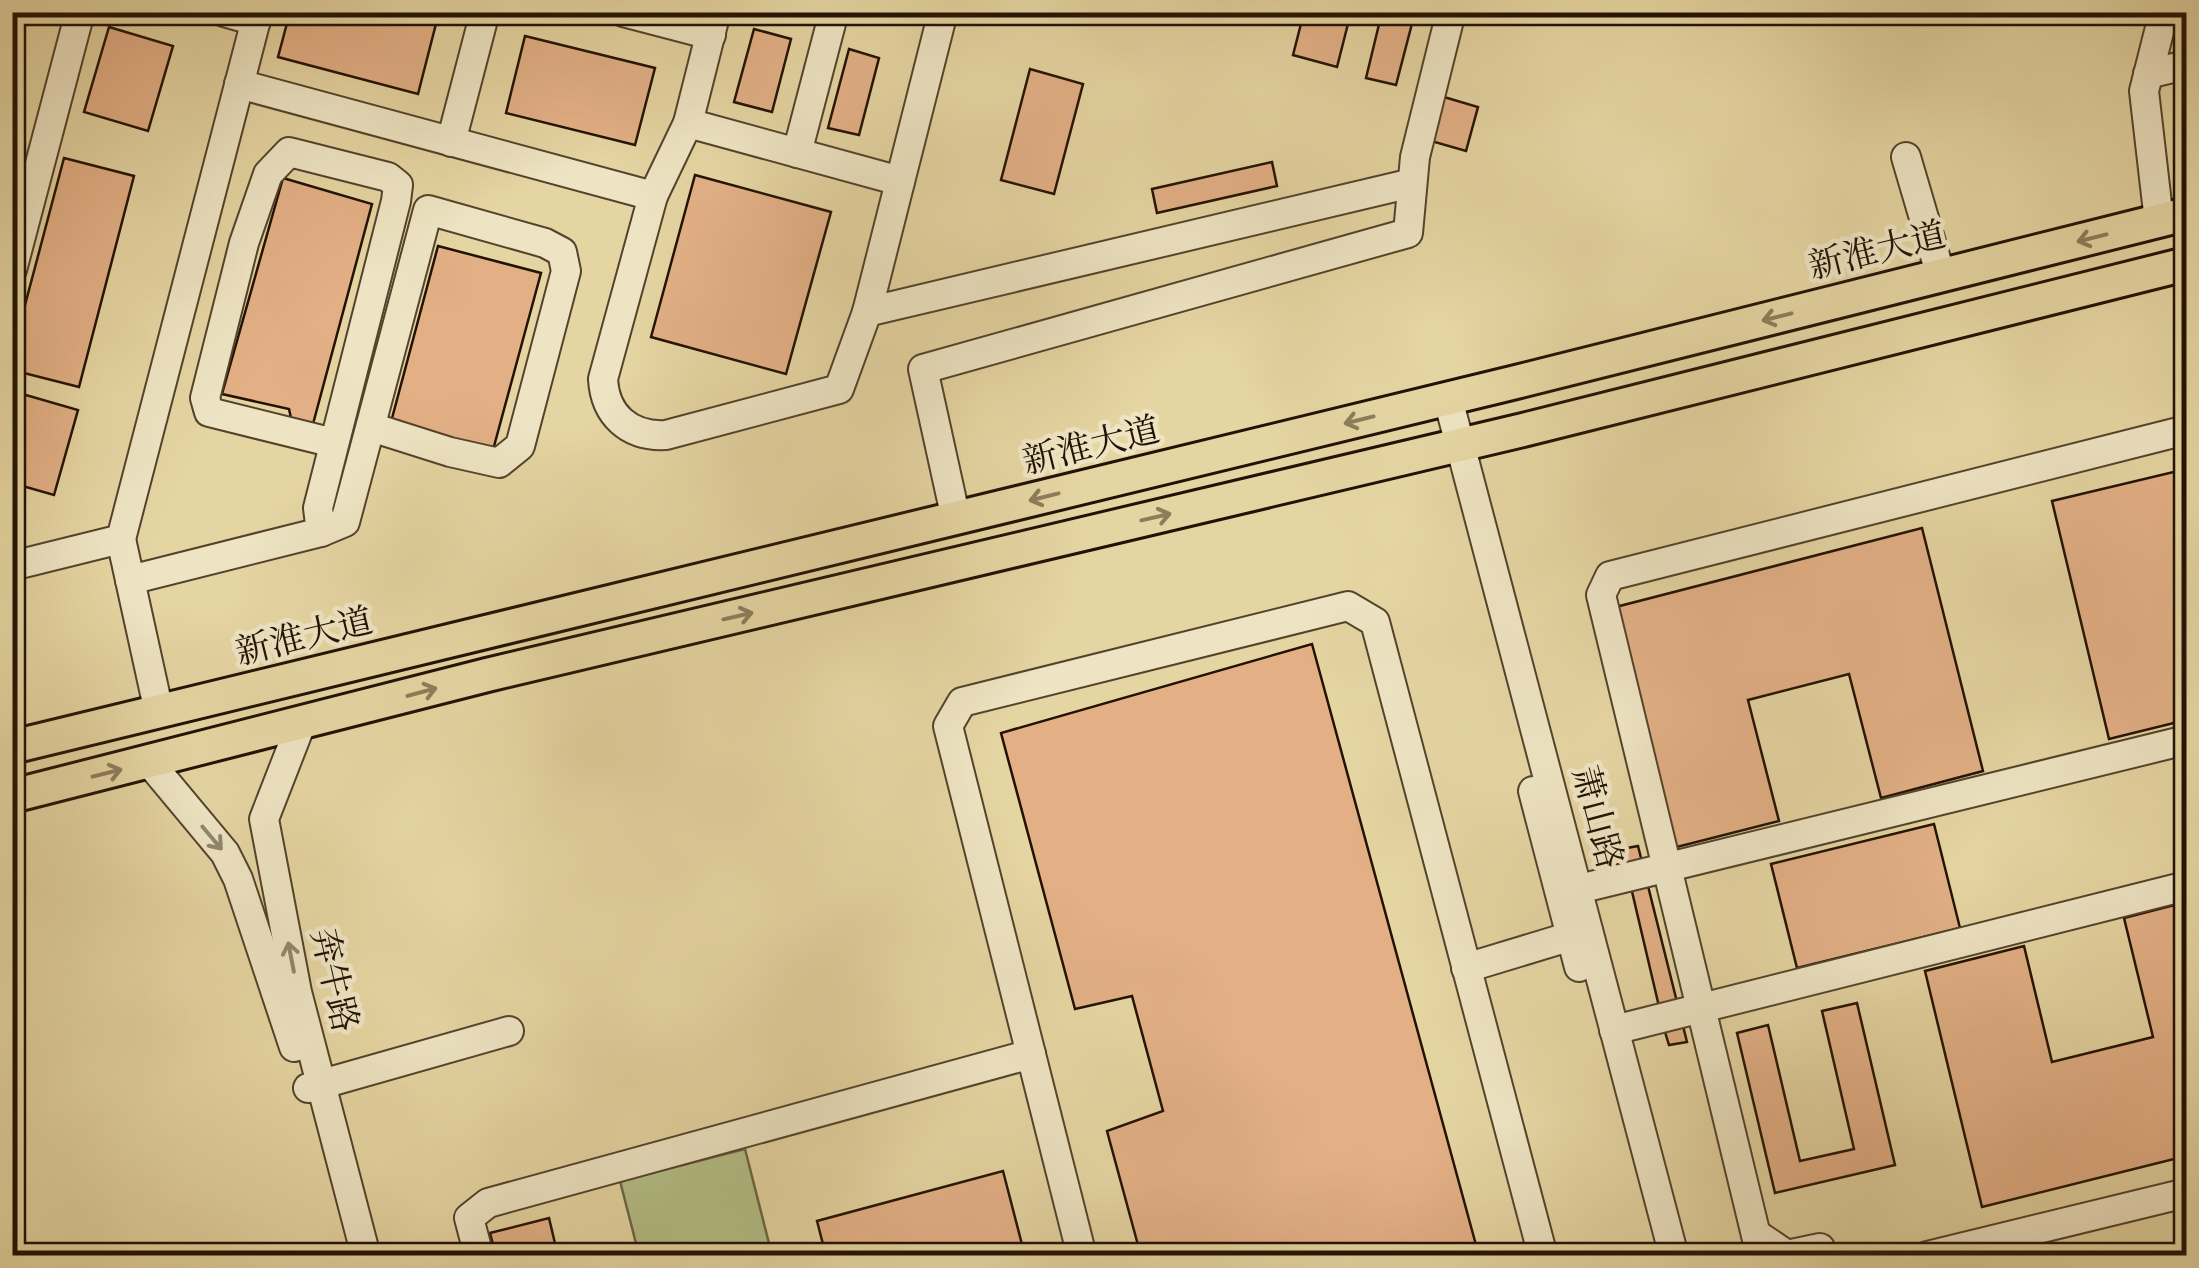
<svg xmlns="http://www.w3.org/2000/svg" width="2199" height="1268" viewBox="0 0 2199 1268" font-family="Alegreya,'Noto Serif SC',serif">
<rect width="100%" height="100%" fill="#e5d5a2"/>
<filter id="stains"><feTurbulence type="fractalNoise" baseFrequency=".002" numOctaves="4"/><feColorMatrix values="0 0 0 0 .2 0 0 0 0 .09 0 0 0 0 .02 0 0 0 .5 -.17"/></filter>
<radialGradient id="worn" r=".72"><stop offset=".6" stop-color="#630" stop-opacity="0"/><stop offset="1" stop-color="#630" stop-opacity=".3"/></radialGradient>
<path fill="#b3bd86" stroke="#6a6845" stroke-width="2.5" d="M745,1149L772,1255H639L620,1181Z"/>
<g fill="#e3b086" stroke="#221204" stroke-width="2.5">
<path d="M290,12H439L418,94L278,57Z"/>
<path d="M1304,12H1351L1337,67L1293,55Z"/>
<path d="M1382,12H1415L1396,85L1366,78Z"/>
<path d="M109,27L173,46L148,131L84,112Z"/>
<path d="M754,29L791,39L772,112L734,102Z"/>
<path d="M525,36L655,68L635,145L506,113Z"/>
<path d="M849,49L879,58L859,135L828,128Z"/>
<path d="M1030,69L1083,84L1054,194L1001,180Z"/>
<path d="M1444,97L1478,107L1466,151L1431,141Z"/>
<path d="M64,158L134,176L79,387L12,370V354Z"/>
<path d="M1272,162L1277,186L1157,213L1152,189Z"/>
<path d="M695,175L831,212L786,374L651,337Z"/>
<path d="M283,178L372,204L313,424L291,418L289,409L222,394Z"/>
<path d="M438,246L541,273L493,450L391,422Z"/>
<path d="M12,391L78,410L54,495L12,483Z"/>
<path d="M2186,469V720L2109,739L2052,501Z"/>
<path d="M1922,528L1983,771L1881,798L1849,674L1748,700L1779,821L1673,848L1612,608Z"/>
<path d="M1312,644L1479,1256H1141L1107,1131L1163,1111L1132,996L1075,1009L1001,733Z"/>
<path d="M1934,824L1960,928L1797,968L1771,864Z"/>
<path d="M1638,846L1687,1042L1669,1045L1665,1032L1622,849Z"/>
<path d="M2186,902V1156L1982,1207L1925,971L2024,946L2052,1062L2153,1037L2124,918Z"/>
<path d="M1857,1003L1895,1165L1775,1193L1737,1033L1768,1025L1800,1161L1854,1149L1822,1011Z"/>
<path d="M1003,1171L1025,1256H826L817,1221Z"/>
<path d="M549,1218L558,1256H496L490,1233Z"/>
<path d="M823,1243L826,1256H782Z"/>
</g>
<g fill="none" stroke-linecap="round" stroke-linejoin="round">
<defs>
<g id="minor">
<path d="M224,12L256,21"/>
<path d="M623,12L711,35"/>
<path d="M943,12L867,312L1412,183"/>
<path d="M2148,74L2186,65"/>
<path d="M239,84L653,196L603,379C605,415 629,437 666,435L839,389L867,312"/>
<path d="M688,123L900,181"/>
<path d="M451,142L485,12"/>
<path d="M797,153L834,12"/>
<path d="M1906,157L1941,276"/>
<path d="M653,196L688,123L716,12"/>
<path d="M2159,221L2144,91L2164,12"/>
<path d="M12,270L80,12"/>
<path d="M1448,399L1674,1256"/>
<path d="M956,519L923,369L1408,233L1415,157L1451,12"/>
<path d="M321,532L345,522L428,210L545,243L562,252L566,271L520,446L499,463L450,452L371,427"/>
<path d="M121,539L159,712"/>
<path d="M12,566L121,539L258,12"/>
<path d="M130,580L321,532L318,508L396,201L398,185L388,177L289,152L268,174L244,243L205,398L209,412L334,443"/>
<path d="M301,724L264,819L297,992L366,1256"/>
<path d="M150,763L225,853L238,879L294,1047"/>
<path d="M1533,791L1579,967"/>
<path d="M1579,889L2186,740"/>
<path d="M1466,968L1588,931"/>
<path d="M1614,1030L2186,886"/>
<path d="M308,1088L509,1031"/>
<path d="M1756,1234L1787,1255L1820,1248"/>
<path d="M479,1256L469,1218L488,1203L1031,1054"/>
<path d="M1082,1256L948,726L962,702L1348,606L1375,622L1543,1256"/>
<path d="M1761,1256L1601,595L1610,576L2186,430"/>
<path d="M1927,1256L2186,1193"/>
</g>
<g id="major">
<path d="M12,747L1516,382L2186,214"/>
<path d="M12,796L487,675L1523,430L2186,264"/>
</g>
</defs>
<use href="#minor" stroke="#53432c" stroke-width="32"/>
<use href="#major" stroke="#221204" stroke-width="38"/>
<use href="#minor" stroke="#eee4c3" stroke-width="28"/>
<use href="#major" stroke="#e5d5a2" stroke-width="32"/>
</g>
<defs><path id="oneway-shaft" d="M-6 0H5M1.5-3L5.5 0L1.5 3" fill="none" stroke-width="1.6" stroke-linecap="round" stroke-linejoin="round" transform="scale(2.5)"/></defs>
<g stroke="#8d7d5b">
<use href="#oneway-shaft" transform="translate(2092 238) rotate(166)"/>
<use href="#oneway-shaft" transform="translate(1777 317) rotate(166)"/>
<use href="#oneway-shaft" transform="translate(1359 420) rotate(166)"/>
<use href="#oneway-shaft" transform="translate(1044 497) rotate(166)"/>
<use href="#oneway-shaft" transform="translate(1156 517) rotate(-13)"/>
<use href="#oneway-shaft" transform="translate(738 616) rotate(-13)"/>
<use href="#oneway-shaft" transform="translate(422 692) rotate(-15)"/>
<use href="#oneway-shaft" transform="translate(107 773) rotate(-14)"/>
</g>
<g stroke="#92866d">
<use href="#oneway-shaft" transform="translate(212 838) rotate(50)"/>
<use href="#oneway-shaft" transform="translate(291 957) rotate(-101)"/>
</g>
<g text-anchor="middle" dominant-baseline="central" stroke-width="9" stroke-linejoin="round" paint-order="stroke">
<g font-size="35" fill="#221204" stroke="#eee4c3">
<text transform="translate(1877 250) rotate(-14)">新淮大道</text>
<text transform="translate(1091 445) rotate(-14)">新淮大道</text>
<text transform="translate(304 636) rotate(-14)">新淮大道</text>
<text transform="translate(1598 817) rotate(75)">萧山路</text>
<text transform="translate(335 980) rotate(77)">奔牛路</text>
</g>
</g>
<rect width="2199" height="1268" fill="none" stroke="#e5d5a2" stroke-width="50"/>
<rect x="15" y="15" width="2169" height="1238" fill="none" stroke="#221204" stroke-width="5"/>
<rect x="25" y="25" width="2149" height="1218" fill="none" stroke="#221204" stroke-width="2.5"/>
<rect width="100%" height="100%" filter="url(#stains)"/>
<rect width="100%" height="100%" fill="url(#worn)"/>
</svg>
